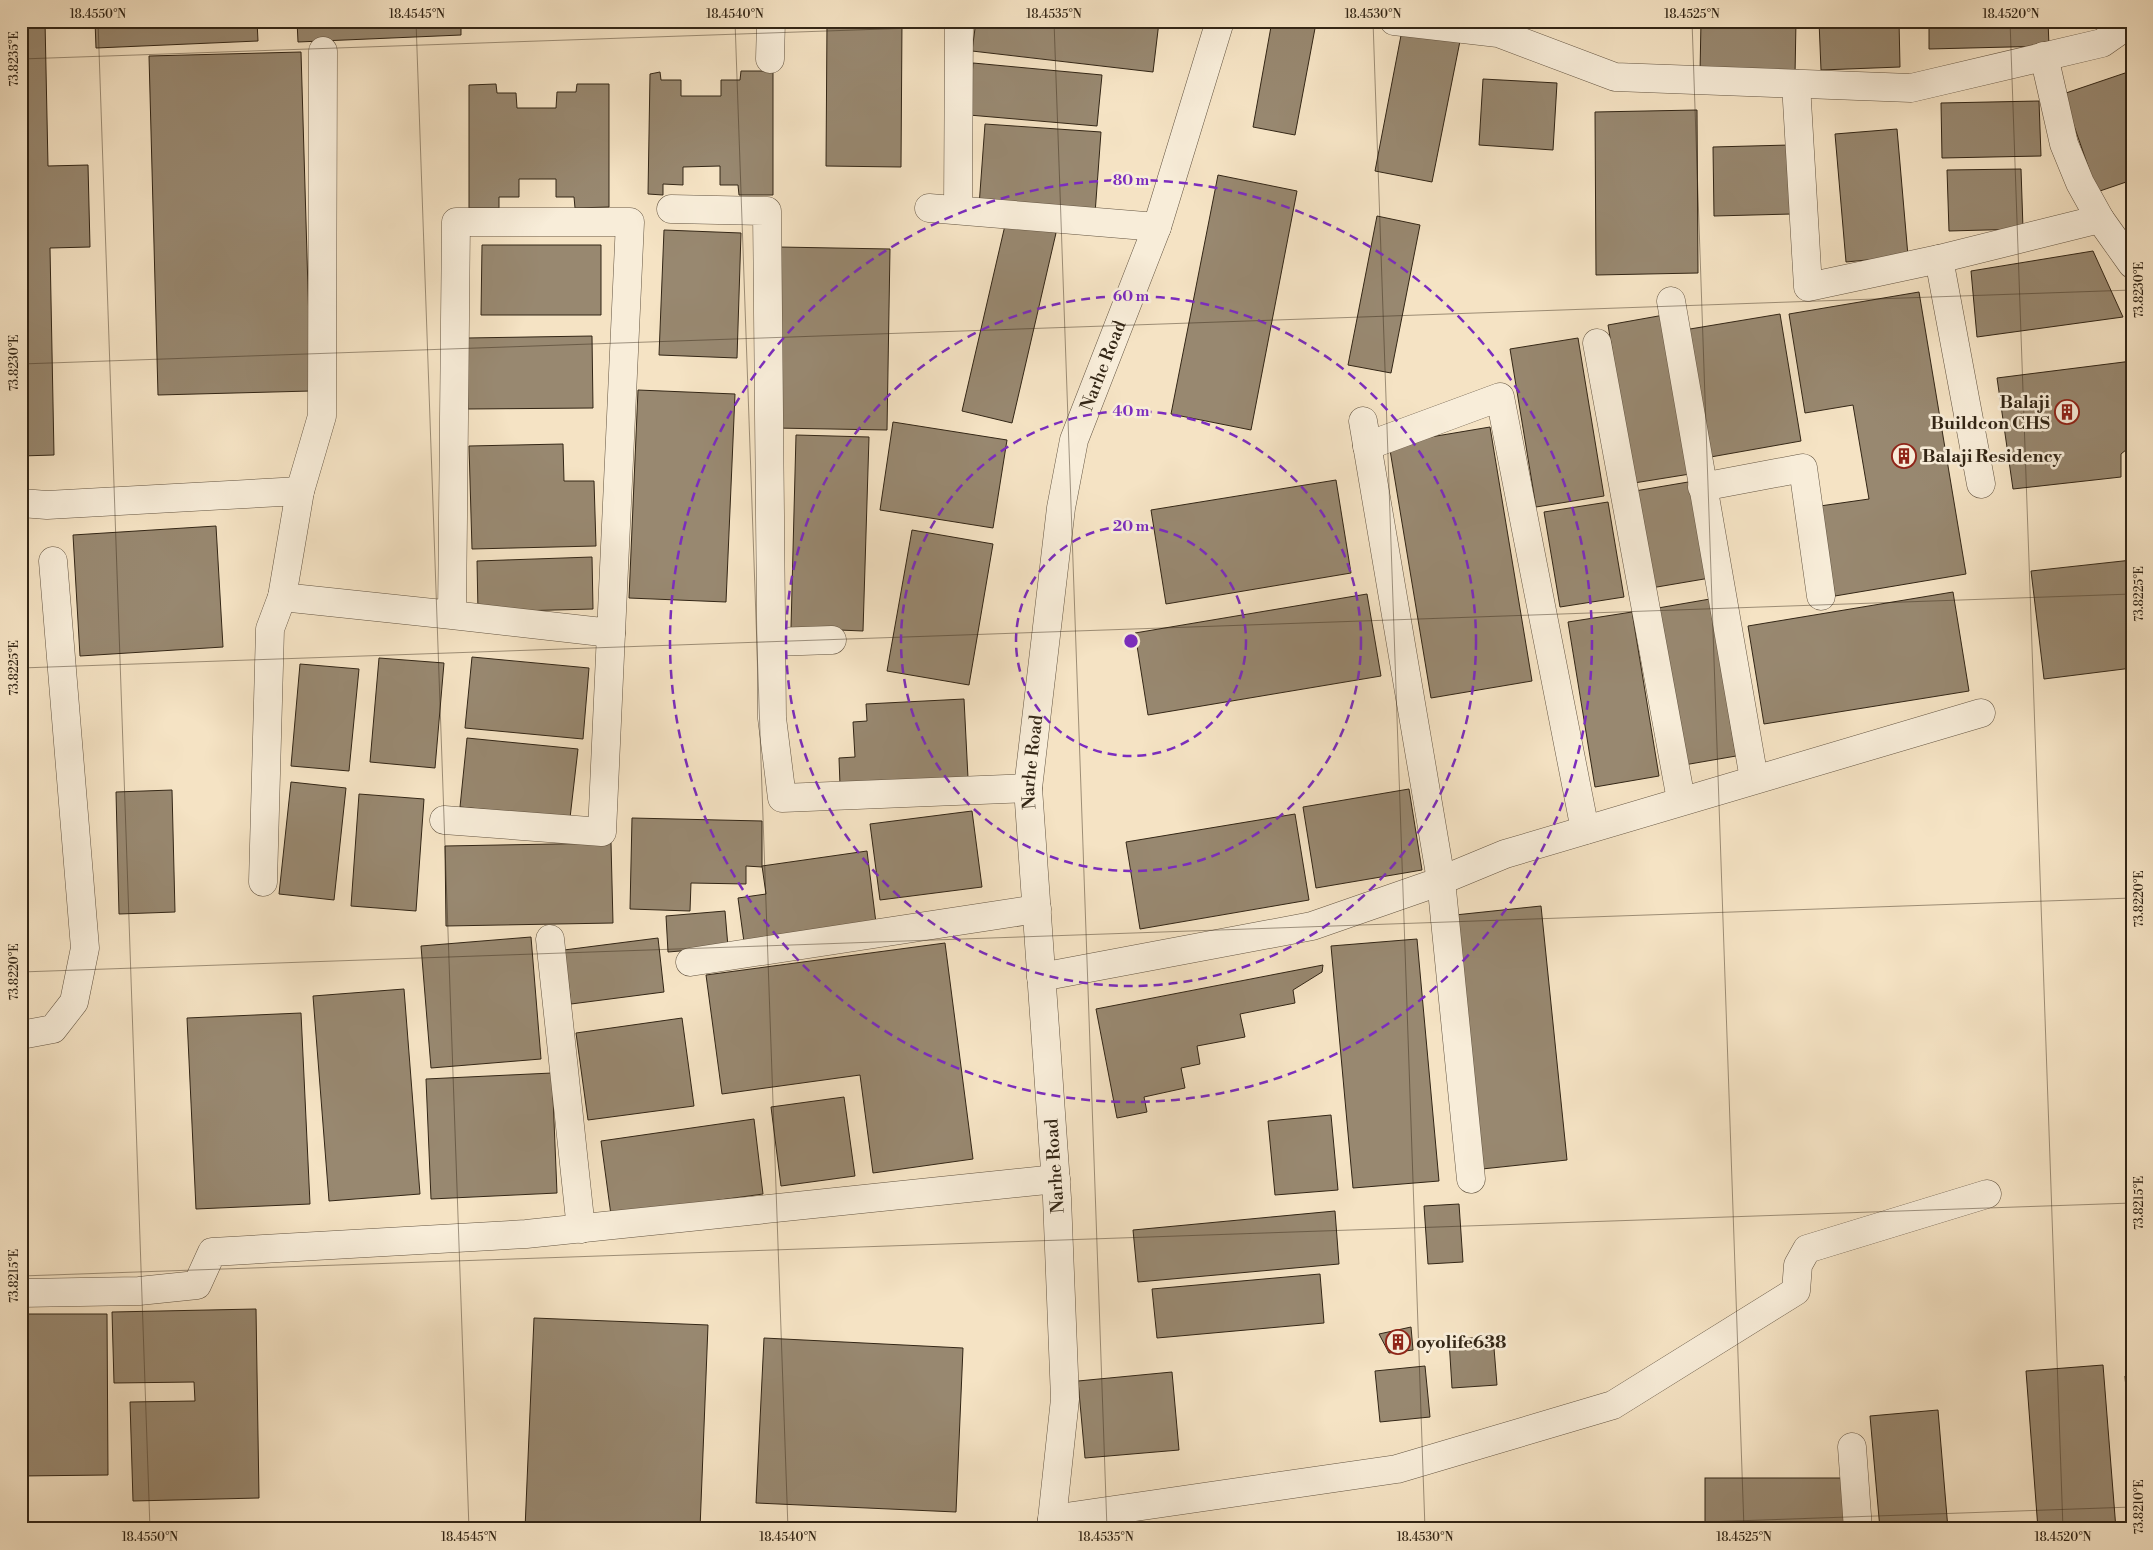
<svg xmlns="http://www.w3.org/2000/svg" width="2153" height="1550" viewBox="0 0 2153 1550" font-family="'Libre Bodoni',serif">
<rect width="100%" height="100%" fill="#f5e3c4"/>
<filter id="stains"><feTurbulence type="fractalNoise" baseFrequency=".004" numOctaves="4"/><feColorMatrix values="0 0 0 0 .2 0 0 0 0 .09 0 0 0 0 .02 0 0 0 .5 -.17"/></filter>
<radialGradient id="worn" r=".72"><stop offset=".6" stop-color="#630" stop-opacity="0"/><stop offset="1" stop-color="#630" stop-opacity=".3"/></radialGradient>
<g fill="#988870" stroke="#332616">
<path d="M21,21H45L48,166L88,165L90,247L50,248L54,455L21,456Z"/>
<path d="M95,21H257L258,41L96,48Z"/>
<path d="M297,21H461V35L298,42Z"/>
<path d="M827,21H902L901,167L826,166Z"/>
<path d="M976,21L1159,22L1153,72L972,51Z"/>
<path d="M1272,21L1316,23L1295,135L1253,127Z"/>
<path d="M1701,21H1796L1795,75L1700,73Z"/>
<path d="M1819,21H1899L1900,67L1821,70Z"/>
<path d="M1929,21H2048L2049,46L1929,49Z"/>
<path d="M1403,25L1461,36L1432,182L1375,171Z"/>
<path d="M301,52L311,391L158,395L149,56Z"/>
<path d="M973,63L1102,75L1097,126L969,115Z"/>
<path d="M741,71H773V195H739L738,185H720V166L683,167V185L663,184V195L648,194L650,74L660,72L661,80H681V96H721V80H740Z"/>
<path d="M2131,71L2132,180L2097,192L2063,94Z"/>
<path d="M1483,79L1557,83L1553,150L1479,145Z"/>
<path d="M496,84L497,93H516L517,108H556L557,92H576L577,84H609V207L575,208L574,197H556V179H519V197H499V208H469V85Z"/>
<path d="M2039,101L2041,156L1942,158L1941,103Z"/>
<path d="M1697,110L1698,273L1596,275L1595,112Z"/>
<path d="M985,124L1101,132L1095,214L979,206Z"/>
<path d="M1897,129L1908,256L1846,262L1835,134Z"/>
<path d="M1790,145L1792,214L1714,216L1713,147Z"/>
<path d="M2021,169L2023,229L1949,231L1947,170Z"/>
<path d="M1218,175L1297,191L1251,430L1171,414Z"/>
<path d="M1377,216L1420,225L1391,373L1348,365Z"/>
<path d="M1006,221L1056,233L1012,423L962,411Z"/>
<path d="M664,230L741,233L737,358L659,355Z"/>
<path d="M482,245H601V315H481Z"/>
<path d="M779,247L890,249L887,430L775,428Z"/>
<path d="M2093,251L2123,317L1977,337L1971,271Z"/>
<path d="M1919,292L1966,574L1835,596L1820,506L1869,499L1853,405L1805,413L1789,314Z"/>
<path d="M1780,314L1801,441L1705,458L1684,330Z"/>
<path d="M1664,315L1690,474L1634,483L1608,325Z"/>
<path d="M592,336L593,408L468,409L467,338Z"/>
<path d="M1578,338L1604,496L1536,507L1510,349Z"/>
<path d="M2132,361V445L2121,454V477L2013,489L1997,378Z"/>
<path d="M638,390L735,394L726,602L629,598Z"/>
<path d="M893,422L1007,440L993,528L880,510Z"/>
<path d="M1490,427L1532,681L1431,698L1389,444Z"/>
<path d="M796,435L869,437L863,631L791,628Z"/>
<path d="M563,444L564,481H594L596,546L472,549L469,446Z"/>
<path d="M1336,480L1351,573L1166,604L1151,510Z"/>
<path d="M1694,481L1710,578L1651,588L1635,491Z"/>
<path d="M1608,502L1624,597L1560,607L1544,512Z"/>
<path d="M216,526L223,647L80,656L73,535Z"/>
<path d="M912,530L993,544L969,685L887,671Z"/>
<path d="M592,557L593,609L478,612L477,561Z"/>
<path d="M2132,560V668L2044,679L2031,571Z"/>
<path d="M1953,592L1969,691L1764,724L1748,626Z"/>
<path d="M1367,594L1381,676L1148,715L1135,633Z"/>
<path d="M1710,599L1736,756L1684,765L1658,608Z"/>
<path d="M1632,612L1659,776L1595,787L1568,622Z"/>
<path d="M21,637L24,688L21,689Z"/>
<path d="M472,657L589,668L583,739L465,728Z"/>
<path d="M379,658L444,663L435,768L370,762Z"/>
<path d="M300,664L359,669L349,771L291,766Z"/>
<path d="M964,699L968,778L840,785L839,758L855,757L853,722L867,721L866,704Z"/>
<path d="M467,738L578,749L570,818L460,807Z"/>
<path d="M291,782L346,788L334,900L279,894Z"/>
<path d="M1409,789L1422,870L1316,888L1303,807Z"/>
<path d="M172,790L175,912L119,914L116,792Z"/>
<path d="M359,794L424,799L416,911L351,906Z"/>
<path d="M972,811L982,887L880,900L870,824Z"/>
<path d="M1295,814L1309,900L1140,929L1126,842Z"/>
<path d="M632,818L762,821V867L746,866V884L691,883L690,911L630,909Z"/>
<path d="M611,843L613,923L446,926L445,846Z"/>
<path d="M867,851L876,923L744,942L738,898L766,894L762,866Z"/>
<path d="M1541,906L1567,1160L1482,1169L1455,915Z"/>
<path d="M725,911L728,947L668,952L666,916Z"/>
<path d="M531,937L541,1059L431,1068L421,946Z"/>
<path d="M658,938L664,992L571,1004L564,950Z"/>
<path d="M1417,939L1439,1181L1353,1188L1331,946Z"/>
<path d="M945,943L973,1159L873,1173L860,1075L722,1094L706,975Z"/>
<path d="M1323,965L1322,972L1293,990L1295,1003L1240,1014L1245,1037L1197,1046L1200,1064L1181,1068L1185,1088L1144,1097L1147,1112L1117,1118L1096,1009Z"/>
<path d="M404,989L420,1194L329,1201L313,996Z"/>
<path d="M301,1013L310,1204L196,1209L187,1018Z"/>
<path d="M682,1018L694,1106L588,1120L576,1033Z"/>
<path d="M552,1073L557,1193L431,1199L426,1079Z"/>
<path d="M844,1097L855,1176L781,1186L771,1107Z"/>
<path d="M1331,1115L1338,1190L1275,1195L1268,1121Z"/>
<path d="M754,1119L763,1194L611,1215L601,1141Z"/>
<path d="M1459,1204L1463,1262L1428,1264L1424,1206Z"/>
<path d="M1335,1211L1339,1264L1138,1282L1133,1230Z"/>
<path d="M1320,1274L1324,1323L1157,1338L1152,1289Z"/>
<path d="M256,1309L259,1498L133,1501L130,1402L195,1401L194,1382L114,1383L112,1312Z"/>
<path d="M21,1314H107L108,1475L21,1476Z"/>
<path d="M534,1318L708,1325L700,1529H525Z"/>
<path d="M1411,1327L1413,1350L1389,1353L1379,1334Z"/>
<path d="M1493,1336L1497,1385L1452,1388L1449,1340Z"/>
<path d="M764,1338L963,1348L956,1512L756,1503Z"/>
<path d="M2103,1365L2116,1529H2038L2026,1371Z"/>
<path d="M1425,1366L1430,1417L1380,1422L1375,1371Z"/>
<path d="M1172,1372L1179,1450L1085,1458L1078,1381Z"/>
<path d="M2125,1376H2132V1468Z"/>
<path d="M1938,1410L1948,1529H1880L1870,1416Z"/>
<rect x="1705" y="1478" width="141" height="51"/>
</g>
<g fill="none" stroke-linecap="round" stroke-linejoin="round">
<defs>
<g id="minor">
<path d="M1394,21L1498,33L1615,77L1911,88L2102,43L2132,22"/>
<path d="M770,59L771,21"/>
<path d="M1796,84L1808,287L1939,259L1981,484"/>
<path d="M929,208L1157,227"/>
<path d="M671,209L767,211L772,718L782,798L1028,788"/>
<path d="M958,210L959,21"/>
<path d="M2100,219L2132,264"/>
<path d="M1939,259L2100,219L2080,183L2064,144L2044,56"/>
<path d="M1671,301L1754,779"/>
<path d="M1597,343L1681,800"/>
<path d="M1363,421L1441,880L1471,1179"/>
<path d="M1367,446L1500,397L1585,830"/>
<path d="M1702,487L1803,468L1821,596"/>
<path d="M300,491L322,416L323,51"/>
<path d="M21,503L47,505L300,491L282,597L452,615L456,222H630L611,633L452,615"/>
<path d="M772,642L832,640"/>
<path d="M444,820L602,832L611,633"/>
<path d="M263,882L270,629L282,597"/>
<path d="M550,939L581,1229"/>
<path d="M690,962L1037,909"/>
<path d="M1041,977L1312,926L1430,885L1505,854L1981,713"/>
<path d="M21,1035L53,1029L74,1002L85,948L53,561"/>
<path d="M21,1293L139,1291L197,1285L212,1252L526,1234L1056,1179"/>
<path d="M1852,1447L1858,1529"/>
<path d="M1052,1519L1397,1469L1613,1405L1796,1291L1798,1265L1807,1249L1987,1194"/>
<path id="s1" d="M1051,1529L1065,1399L1057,1198L1028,788L1061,508L1074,440L1157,227L1220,21"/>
</g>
</defs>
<use href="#minor" stroke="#645542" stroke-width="29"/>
<use href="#minor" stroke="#f8edd9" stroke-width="28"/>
</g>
<path fill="none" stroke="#332616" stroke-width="1" stroke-opacity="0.45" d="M98,21L150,1529M416,21L469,1529M735,21L788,1529M1054,21L1107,1529M1373,21L1425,1529M1692,21L1744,1529M2010,21L2063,1529M21,59L1114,21M21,364L2132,290M21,668L2132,594M21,972L2132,898M21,1276L2132,1203M1507,1529L2132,1507"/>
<g fill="none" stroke="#7b2cbf" stroke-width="2.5" stroke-dasharray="9 6">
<circle cx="1131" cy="641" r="115"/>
<circle cx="1131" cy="641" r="230"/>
<circle cx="1131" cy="641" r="345"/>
<circle cx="1131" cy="641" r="461"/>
</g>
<defs>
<symbol id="building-ring" viewBox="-11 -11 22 22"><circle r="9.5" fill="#f8edd9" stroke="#8f2418" stroke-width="1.5"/><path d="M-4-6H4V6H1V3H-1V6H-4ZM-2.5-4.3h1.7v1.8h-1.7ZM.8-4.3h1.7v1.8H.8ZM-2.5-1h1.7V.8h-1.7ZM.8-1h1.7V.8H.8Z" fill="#8f2418"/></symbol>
</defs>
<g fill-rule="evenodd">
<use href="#building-ring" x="2053" y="398" width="28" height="28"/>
<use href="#building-ring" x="1890" y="442" width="28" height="28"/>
<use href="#building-ring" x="1384" y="1328" width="28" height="28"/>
</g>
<g text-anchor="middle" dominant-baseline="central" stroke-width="5" stroke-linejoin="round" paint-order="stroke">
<g font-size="18" fill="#332616" stroke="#f8edd9">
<text stroke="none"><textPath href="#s1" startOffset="1174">Narhe Road</textPath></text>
<text stroke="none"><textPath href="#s1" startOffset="769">Narhe Road</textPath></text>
<text transform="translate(1055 1166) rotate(-94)">Narhe Road</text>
</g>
<g font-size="18" font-weight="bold" fill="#332616" stroke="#f8edd9" text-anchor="start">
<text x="2050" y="402" text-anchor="end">Balaji<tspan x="2050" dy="21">Buildcon CHS</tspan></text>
<text x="1922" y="456">Balaji Residency</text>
<text x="1416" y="1342">oyolife638</text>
</g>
</g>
<circle cx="1131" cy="641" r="8" fill="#7b2cbf" stroke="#f8edd9" stroke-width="2.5"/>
<g font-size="15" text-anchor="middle" font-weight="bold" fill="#7b2cbf" stroke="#f8edd9" stroke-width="5" stroke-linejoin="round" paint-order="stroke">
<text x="1131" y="185">80 m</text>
<text x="1131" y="301">60 m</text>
<text x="1131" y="416">40 m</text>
<text x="1131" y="531">20 m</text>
</g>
<rect width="2153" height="1550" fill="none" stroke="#f5e3c4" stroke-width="55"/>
<rect x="28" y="28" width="2098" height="1494" fill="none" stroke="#332616" stroke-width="2"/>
<g font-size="12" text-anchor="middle" fill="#332616">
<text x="98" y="18">18.4550°N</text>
<text x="417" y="18">18.4545°N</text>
<text x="735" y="18">18.4540°N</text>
<text x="1054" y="18">18.4535°N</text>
<text x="1373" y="18">18.4530°N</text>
<text x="1692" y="18">18.4525°N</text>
<text x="2011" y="18">18.4520°N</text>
<text transform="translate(14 59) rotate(-90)" y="4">73.8235°E</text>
<text transform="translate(2139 290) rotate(-90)" y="4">73.8230°E</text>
<text transform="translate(14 363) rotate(-90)" y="4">73.8230°E</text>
<text transform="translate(2139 594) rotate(-90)" y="4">73.8225°E</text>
<text transform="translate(14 668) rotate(-90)" y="4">73.8225°E</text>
<text transform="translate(2139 899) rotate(-90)" y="4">73.8220°E</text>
<text transform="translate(14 972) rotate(-90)" y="4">73.8220°E</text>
<text transform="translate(2139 1203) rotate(-90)" y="4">73.8215°E</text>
<text transform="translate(14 1276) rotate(-90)" y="4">73.8215°E</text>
<text transform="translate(2139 1507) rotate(-90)" y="4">73.8210°E</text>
<text x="150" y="1541">18.4550°N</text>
<text x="469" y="1541">18.4545°N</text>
<text x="788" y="1541">18.4540°N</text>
<text x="1106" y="1541">18.4535°N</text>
<text x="1425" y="1541">18.4530°N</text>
<text x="1744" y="1541">18.4525°N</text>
<text x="2063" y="1541">18.4520°N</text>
</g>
<rect width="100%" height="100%" filter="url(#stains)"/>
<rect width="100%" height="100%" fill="url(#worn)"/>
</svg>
